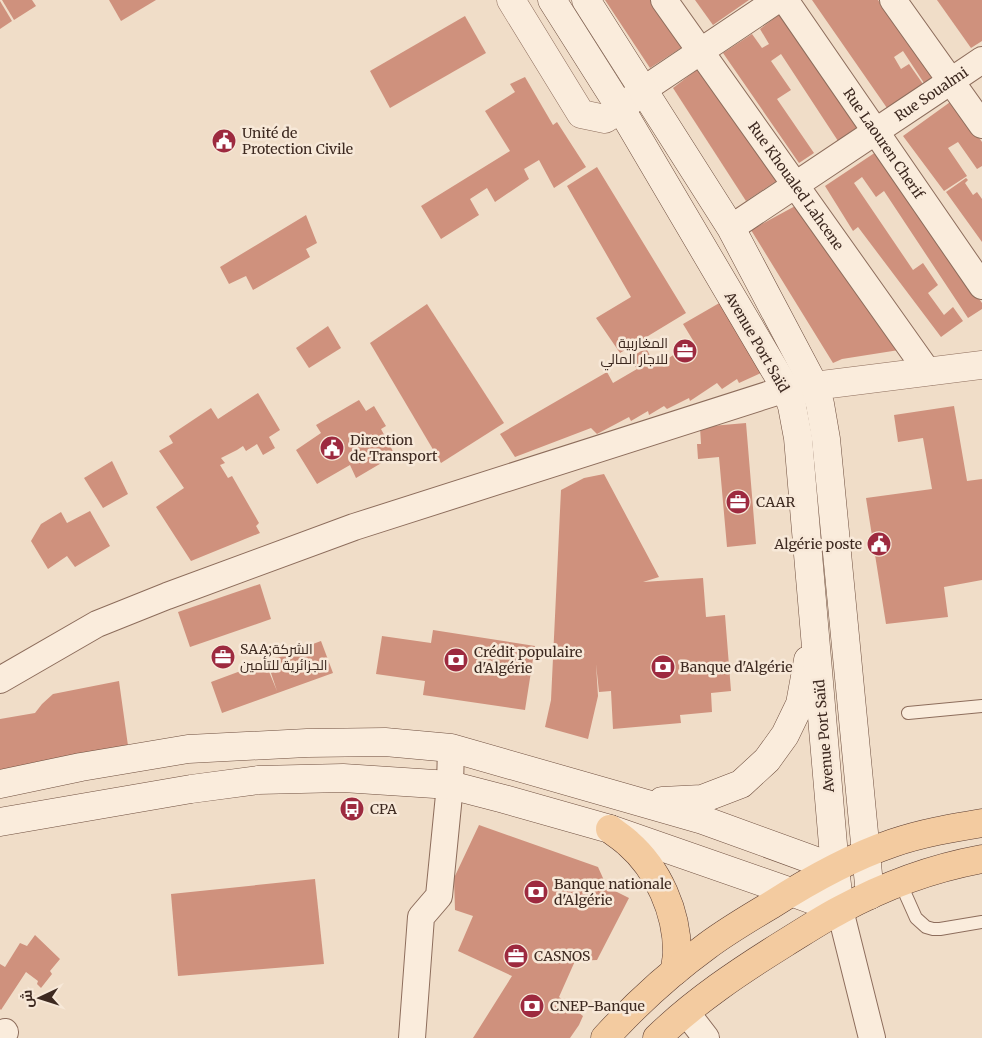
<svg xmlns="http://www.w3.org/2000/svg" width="982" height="1038" viewBox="0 0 982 1038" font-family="Merriweather,Cairo,serif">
<rect width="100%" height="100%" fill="#f0ddc8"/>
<g fill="#cf917d">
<path d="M2,0H32L36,6L14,20Z"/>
<path d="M109,0H156L121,21Z"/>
<path d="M605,0H652L684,46L650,68Z"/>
<path d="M695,0H749L713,25Z"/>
<path d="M812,0H878L934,77L924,83L903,51L894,57L901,69L909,64L923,84L887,108Z"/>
<path d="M937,0H982V41L971,48Z"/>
<path d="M0,1L12,21L0,29Z"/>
<path d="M784,11L862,124L838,141L781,54L771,61L791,90L777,99L814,153L799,163L723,53L752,34L762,48L769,44L760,29Z"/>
<path d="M465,16L486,53L390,108L370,71Z"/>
<path d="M699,68L778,180L746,201L673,88Z"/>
<path d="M525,77L553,125L557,122L586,167L554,188L539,160L524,169L529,179L495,202L487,188L470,199L479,215L441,239L421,206L510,151L485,111L515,92L510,84Z"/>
<path d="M953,100L982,142V166L977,169L958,142L948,148L967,176L944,191L903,136Z"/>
<path d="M876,152L982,303V309L968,318L884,191L876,197L862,177L854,183L913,270L923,263L938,285L928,293L944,315L953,307L963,321L941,337L858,227L853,231L825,186Z"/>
<path d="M597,167L686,313L620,353L596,318L631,297L567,186Z"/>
<path d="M966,178L968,180L965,183L973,195L977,192L982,199V242L946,192Z"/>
<path d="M797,205L899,350L842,359L833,363L751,230Z"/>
<path d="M306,215L317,243L306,249L310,257L253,290L246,276L229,284L220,267Z"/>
<path d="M728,298L761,373L739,383L737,379L722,389L717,383L690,401L689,398L667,409L664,406L649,415L648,411L631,421L629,417L597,434L591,428L515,457L500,434L607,372L613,383L637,369L630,358L646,348L656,366L694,342L683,324Z"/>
<path d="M427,304L504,423L441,463L370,343Z"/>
<path d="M328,326L341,348L309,368L296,348Z"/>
<path d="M258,393L280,430L269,437L275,448L263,455L257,444L246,451L243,446L237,450L221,458L225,463L220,465L228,478L232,476L259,523L256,526L260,533L191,561L156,507L184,488L159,451L173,443L169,436L211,408L218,419Z"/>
<path d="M359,400L366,411L374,406L386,426L381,429L395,455L356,478L350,465L317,484L296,450L321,433L316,425Z"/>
<path d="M954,406L967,481L982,479V580L944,587L948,617L886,624L866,498L932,489L923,438L898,442L894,415Z"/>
<path d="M746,423L756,544L727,547L719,457L698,459L697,444H701L700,427Z"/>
<path d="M112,461L128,494L103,508L84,478Z"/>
<path d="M604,474L659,577L643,582L703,578L706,617L725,615L731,691L711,693L712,712L680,715L681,723L613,729L611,691L599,692L596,664L598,696L588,739L545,727L551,700L561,490L584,478Z"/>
<path d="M90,511L110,546L75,567L67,556L48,569L31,541L41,524L61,512L67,523Z"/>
<path d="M260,584L271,619L190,647L178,612Z"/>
<path d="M433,630L535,646L525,710L423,695L425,681L376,674L382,636L431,643Z"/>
<path d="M321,641L333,673L222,713L211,682L265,662L277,691L267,661Z"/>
<path d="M119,681L129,753L0,773V719L35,713L42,704L53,694Z"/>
<path d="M479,825L598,867L607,887L629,898L597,960L575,961L559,997L583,1016L579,1025L570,1038H473L512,976L458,951L473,916L455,910L454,878Z"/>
<path d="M315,879L324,964L178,976L171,894Z"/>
<path d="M35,935L60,959L50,971L52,974L41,988L37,984L38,981L26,972L1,1010L0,1009V964L5,967L20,943L27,946Z"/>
</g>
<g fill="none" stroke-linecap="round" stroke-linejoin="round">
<defs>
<g id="service">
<path d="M908,713L982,706"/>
<path d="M900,882L916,918L926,927L933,929H940L982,922"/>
</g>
<g id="minor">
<path id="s1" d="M664,0L928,372"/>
<path id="s2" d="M785,0L982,286"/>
<path d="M893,0L982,125"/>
<path d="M643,90L777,0"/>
<path id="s3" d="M731,228L951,81L982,60"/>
<path d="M0,680L97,624L167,596L354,527L786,389"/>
<path d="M840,910L872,1038"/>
<path d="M686,1012L706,1038"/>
<path d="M0,1036L5,1032"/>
<path d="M412,1038L421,917L439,896L450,785L451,748"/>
</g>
<g id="tertiary">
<path d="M511,0L581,114L605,119L621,109L643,90"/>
<path d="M790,389L982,365"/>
</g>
<g id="secondary">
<path d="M586,0L731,228L814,385L820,404L826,439L870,895"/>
<path d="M0,784L81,767L188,749L307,743L385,742L451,748L703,820L835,868"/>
<path d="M662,801L702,799L741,784L767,760L785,735L800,704L808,660"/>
<path d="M0,822L191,789L258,780L343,778L450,785L504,799L610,829L791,892L840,910L835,868L798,438L792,406L786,389L621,109L552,0"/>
</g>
<g id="primary">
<path d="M610,829C616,834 623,838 628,843C658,869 677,912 677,952C677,958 675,965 675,971"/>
<path d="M605,1038C636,1004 670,973 707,946C727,931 749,918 771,905C810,880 849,858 893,843C922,833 952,828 982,823"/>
<path d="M657,1038C695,1001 740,971 785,943C803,932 821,920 840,910C884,886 933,868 982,859"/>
</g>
</defs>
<use href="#service" stroke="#8d6d5c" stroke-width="14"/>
<use href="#minor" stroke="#8d6d5c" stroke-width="28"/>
<use href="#tertiary" stroke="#8d6d5c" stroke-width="29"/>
<use href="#secondary" stroke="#6f4f3f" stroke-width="29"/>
<use href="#primary" stroke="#5b3c30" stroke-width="29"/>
<use href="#service" stroke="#faecdc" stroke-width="12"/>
<use href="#minor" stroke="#faecdc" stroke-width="26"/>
<use href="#tertiary" stroke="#faecdc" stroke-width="28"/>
<use href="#secondary" stroke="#faecdc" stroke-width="28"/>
<use href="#primary" stroke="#f3cba0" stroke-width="28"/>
</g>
<defs>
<symbol id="civic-disc" viewBox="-11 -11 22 22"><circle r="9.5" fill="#9d2a3f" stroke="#f7e8d8"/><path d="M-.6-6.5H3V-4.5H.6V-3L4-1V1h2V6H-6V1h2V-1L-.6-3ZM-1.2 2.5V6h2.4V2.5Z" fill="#fff"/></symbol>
<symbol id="office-disc" viewBox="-11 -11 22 22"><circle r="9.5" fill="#9d2a3f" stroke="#f7e8d8"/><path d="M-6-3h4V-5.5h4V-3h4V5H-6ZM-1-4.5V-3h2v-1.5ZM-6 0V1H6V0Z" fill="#fff"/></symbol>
<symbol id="bank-disc" viewBox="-11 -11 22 22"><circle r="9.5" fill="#9d2a3f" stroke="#f7e8d8"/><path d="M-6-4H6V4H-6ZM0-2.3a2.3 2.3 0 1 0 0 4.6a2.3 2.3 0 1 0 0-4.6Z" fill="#fff"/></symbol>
<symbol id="bus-disc" viewBox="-11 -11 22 22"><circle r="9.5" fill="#9d2a3f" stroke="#f7e8d8"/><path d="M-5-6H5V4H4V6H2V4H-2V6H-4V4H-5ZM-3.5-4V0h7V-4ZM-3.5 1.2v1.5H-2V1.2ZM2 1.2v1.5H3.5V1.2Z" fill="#fff"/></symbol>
</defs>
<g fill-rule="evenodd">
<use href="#civic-disc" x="210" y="127" width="28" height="28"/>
<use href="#office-disc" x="671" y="337" width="28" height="28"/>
<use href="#civic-disc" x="318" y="434" width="28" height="28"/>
<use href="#office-disc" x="724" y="488" width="28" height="28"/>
<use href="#civic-disc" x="865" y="530" width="28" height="28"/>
<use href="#office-disc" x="209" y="643" width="28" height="28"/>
<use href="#bank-disc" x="442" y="646" width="28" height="28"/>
<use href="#bank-disc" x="649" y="653" width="28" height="28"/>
<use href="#bus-disc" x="338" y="795" width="28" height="28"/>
<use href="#bank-disc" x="522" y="878" width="28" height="28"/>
<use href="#office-disc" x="502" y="942" width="28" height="28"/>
<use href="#bank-disc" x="518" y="992" width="28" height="28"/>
</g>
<g text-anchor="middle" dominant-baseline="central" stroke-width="5" stroke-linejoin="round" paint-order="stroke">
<g font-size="14" fill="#3d2920" stroke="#f7e8d8">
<text stroke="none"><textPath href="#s3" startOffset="241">Rue Soualmi</textPath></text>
<text stroke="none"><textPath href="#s2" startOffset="174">Rue Laouren Cherif</textPath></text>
<text stroke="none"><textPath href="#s1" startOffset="228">Rue Khoualed Lahcene</textPath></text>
<text transform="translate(757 342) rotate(60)">Avenue Port Saïd</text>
<text transform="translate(824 736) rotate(-95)">Avenue Port Saïd</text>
</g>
<g font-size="14" fill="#3d2920" stroke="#f7e8d8" text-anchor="start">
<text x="242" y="133">Unité de<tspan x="242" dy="16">Protection Civile</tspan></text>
<text x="668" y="343" text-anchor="end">المغاربية<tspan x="668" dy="16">للاجار المالي</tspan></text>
<text x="350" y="440">Direction<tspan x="350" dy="16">de Transport</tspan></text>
<text x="756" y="502">CAAR</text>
<text x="862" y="544" text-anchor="end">Algérie poste</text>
<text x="240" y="649">SAA;الشركة<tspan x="240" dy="16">الجزائرية للتأمين</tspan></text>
<text x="474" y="652">Crédit populaire<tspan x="474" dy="16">d'Algérie</tspan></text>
<text x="680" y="667">Banque d'Algérie</text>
<text x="370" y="809">CPA</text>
<text x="554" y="884">Banque nationale<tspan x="554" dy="16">d'Algérie</tspan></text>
<text x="534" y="956">CASNOS</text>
<text x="550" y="1006">CNEP-Banque</text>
</g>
</g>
<g transform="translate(40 998) rotate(266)" stroke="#f7e8d8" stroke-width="4" paint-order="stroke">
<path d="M0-4L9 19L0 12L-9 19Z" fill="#3d2920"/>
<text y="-8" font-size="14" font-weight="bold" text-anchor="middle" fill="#3d2920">ش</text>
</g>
</svg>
